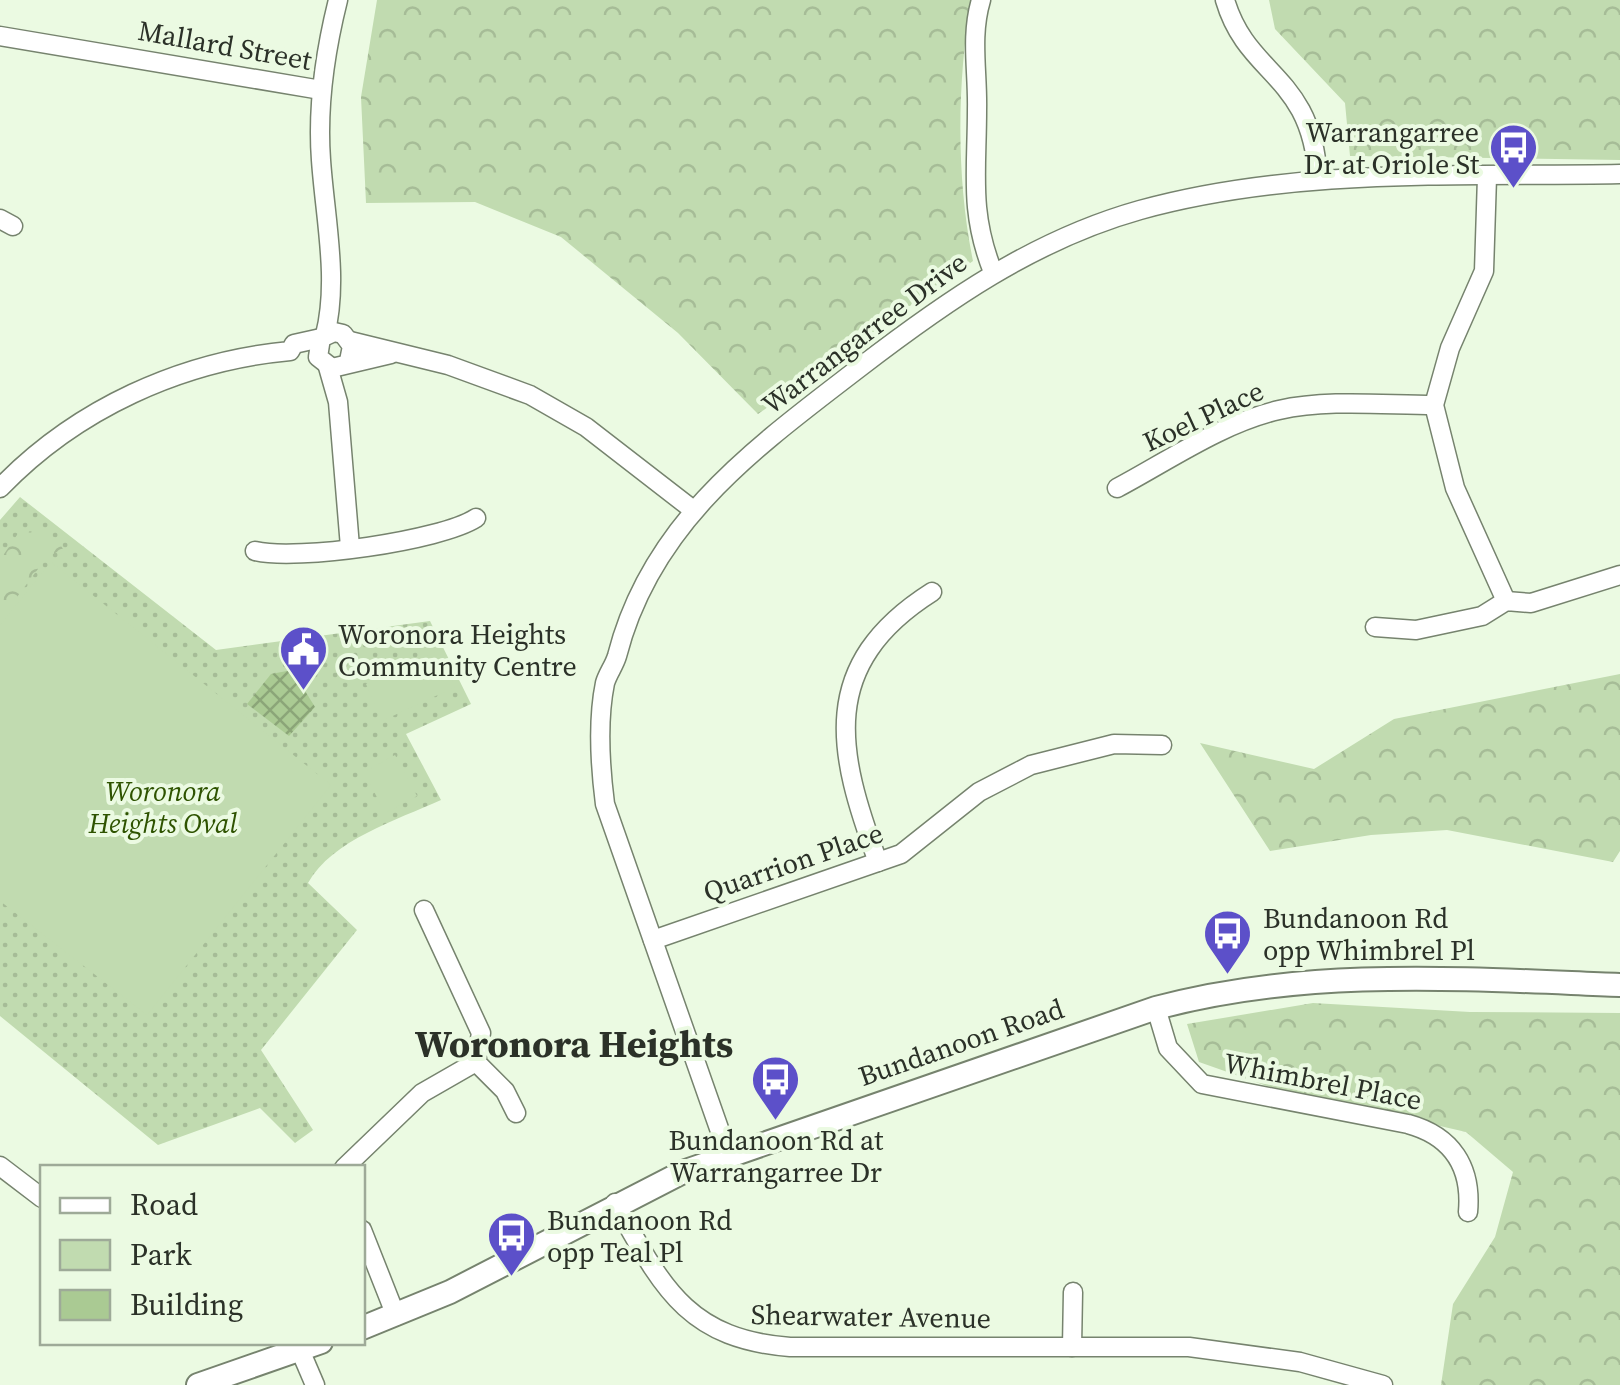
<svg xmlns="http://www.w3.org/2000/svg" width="1620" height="1385" viewBox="0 0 1620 1385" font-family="'Source Serif 4',serif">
<defs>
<pattern id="green-dots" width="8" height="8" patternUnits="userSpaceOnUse" patternTransform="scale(2.5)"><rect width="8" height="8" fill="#c1dbb0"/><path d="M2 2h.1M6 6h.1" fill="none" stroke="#a6bc97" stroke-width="1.8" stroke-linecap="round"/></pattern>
<pattern id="forest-crowns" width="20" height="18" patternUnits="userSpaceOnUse" patternTransform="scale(2.5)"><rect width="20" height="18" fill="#c1dbb0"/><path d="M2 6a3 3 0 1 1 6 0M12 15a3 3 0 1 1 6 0" fill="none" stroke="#a6bc97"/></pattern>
<pattern id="building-cross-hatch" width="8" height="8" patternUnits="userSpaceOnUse" patternTransform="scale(2.5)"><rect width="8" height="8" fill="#aaca93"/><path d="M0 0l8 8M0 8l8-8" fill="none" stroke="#8ba578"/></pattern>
</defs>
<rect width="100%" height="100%" fill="#ebfae2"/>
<path fill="url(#green-dots)" d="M20,497L216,650L430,621L471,704L406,734L441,800C397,820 332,840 308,883L357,930L261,1050L313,1130L295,1143L260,1108L158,1145L0,1016V520Z"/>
<g fill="url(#forest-crowns)">
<path d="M377,0H971C957,83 956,178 973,261L758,414L678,333L561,237L475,202L366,203L361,97Z"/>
<path d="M1269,0H1620V160L1350,156L1345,103L1275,29Z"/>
<path d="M37,531L56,538L63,549L47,557L8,609L0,607V560L19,532Z"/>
<path d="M1620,674V851L1613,862L1447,830L1371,835L1270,851L1200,743L1314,769L1394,719Z"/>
<path d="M1313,1003L1470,1012L1620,1013V1385H1441L1453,1304L1495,1237L1513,1172L1466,1132L1267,1086L1199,1062L1187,1024Z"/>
</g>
<g fill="#c1dbb0">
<path d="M51,562L331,785L147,1015L0,901V625Z"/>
<path d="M439,650L455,687L382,721L366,684Z"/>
<path d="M395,755L417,796L385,813L364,772Z"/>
</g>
<path fill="url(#building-cross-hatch)" d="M292,670L315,707L289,736L247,704L271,674Z"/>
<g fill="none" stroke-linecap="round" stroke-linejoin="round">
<defs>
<g id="minor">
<path d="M981,0C970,37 978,72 977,110C977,172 969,212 993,272"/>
<path d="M1225,0C1248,78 1312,73 1318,179"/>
<path d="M0,36L321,90"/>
<path d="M1487,177L1484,271L1450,348L1434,405L1455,488L1506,601"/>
<path d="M0,219L13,226"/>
<path d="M325,335C339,280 325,218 321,160C317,106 325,52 338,0"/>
<path d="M350,341L448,365L530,395L586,427L692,509"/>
<path d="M349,361L352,346L343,334L334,332L321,338L318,357L332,368L391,354"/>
<path d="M328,367L338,402L350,547"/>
<path d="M0,488C76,409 181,361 290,351L294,344L321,338"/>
<path d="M1117,488C1168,461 1222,423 1279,410C1328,399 1384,405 1434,405"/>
<path d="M255,551C297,561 440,541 476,518"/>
<path d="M1375,627L1416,630L1482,616L1506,601L1531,603L1620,575"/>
<path d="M878,862C837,752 817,665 932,592"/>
<path d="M653,940L901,854L979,792L1031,765L1114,744L1162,745"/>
<path d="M1156,1008L1168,1048L1202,1084L1408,1124C1452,1136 1472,1167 1468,1212"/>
<path d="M476,1062L505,1091L516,1113"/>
<path d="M728,1154L605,804C600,765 597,722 605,683C608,673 614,666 617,656C651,522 755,448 859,368C945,302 1033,240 1140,210C1296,167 1460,177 1620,174"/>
<path d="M0,1166L42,1198"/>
<path d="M344,1168L422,1093L476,1062L481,1033L424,910"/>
<path d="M615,1203C662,1286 686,1339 790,1347H1189L1300,1362L1383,1385"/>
<path d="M362,1230L396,1316"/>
<path d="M1072,1347L1073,1292"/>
<path d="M300,1350L315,1385"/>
</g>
<g id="tertiary">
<path d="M362,1328L450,1292L683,1172L1156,1008C1309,967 1463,979 1620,985"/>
<path d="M198,1385L321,1342"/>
</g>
</defs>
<use href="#minor" stroke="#76836e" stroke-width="21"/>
<use href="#tertiary" stroke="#76836e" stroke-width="26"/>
<use href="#minor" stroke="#fff" stroke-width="18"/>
<use href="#tertiary" stroke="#fff" stroke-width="22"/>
</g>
<defs>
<symbol id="bus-pin" viewBox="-11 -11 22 30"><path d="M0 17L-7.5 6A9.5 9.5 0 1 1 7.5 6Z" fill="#5c50c9" stroke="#ebfae2"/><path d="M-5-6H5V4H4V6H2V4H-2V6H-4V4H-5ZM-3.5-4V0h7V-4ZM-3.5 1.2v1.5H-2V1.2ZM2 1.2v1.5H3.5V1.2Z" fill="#fff"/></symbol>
<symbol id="civic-pin" viewBox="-11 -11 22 30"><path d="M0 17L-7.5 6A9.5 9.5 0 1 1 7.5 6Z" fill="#5c50c9" stroke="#ebfae2"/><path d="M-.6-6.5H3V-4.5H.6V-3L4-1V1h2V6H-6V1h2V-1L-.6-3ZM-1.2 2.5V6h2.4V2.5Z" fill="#fff"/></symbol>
</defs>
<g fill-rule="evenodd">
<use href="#bus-pin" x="1486" y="120" width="55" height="75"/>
<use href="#civic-pin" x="276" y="622" width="55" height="75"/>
<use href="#bus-pin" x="1200" y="906" width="55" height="75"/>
<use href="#bus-pin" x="748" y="1052" width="55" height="75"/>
<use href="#bus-pin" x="484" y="1208" width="55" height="75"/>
</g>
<g text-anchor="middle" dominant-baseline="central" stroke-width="8" stroke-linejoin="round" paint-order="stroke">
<g font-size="28" fill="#2b3128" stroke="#ebfae2">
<text transform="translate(225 45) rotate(10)">Mallard Street</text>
<text transform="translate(864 333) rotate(-37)">Warrangarree Drive</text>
<text transform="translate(1203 416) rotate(-25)">Koel Place</text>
<text transform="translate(793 862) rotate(-19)">Quarrion Place</text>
<text transform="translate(961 1042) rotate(-19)">Bundanoon Road</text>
<text transform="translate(1323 1081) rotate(11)">Whimbrel Place</text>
<text transform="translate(871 1316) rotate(1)">Shearwater Avenue</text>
</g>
<g font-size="28" fill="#2b3128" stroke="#ebfae2" text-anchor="start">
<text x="1479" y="132" text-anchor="end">Warrangarree<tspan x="1479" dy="32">Dr at Oriole St</tspan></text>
<text x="338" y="634">Woronora Heights<tspan x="338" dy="32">Community Centre</tspan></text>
<text x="1263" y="918">Bundanoon Rd<tspan x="1263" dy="32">opp Whimbrel Pl</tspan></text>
<text x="776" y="1140" text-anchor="middle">Bundanoon Rd at<tspan x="776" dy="32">Warrangarree Dr</tspan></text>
<text x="547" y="1220">Bundanoon Rd<tspan x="547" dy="32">opp Teal Pl</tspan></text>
</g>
<g font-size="28" font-style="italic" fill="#2e5300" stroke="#ebfae2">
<text x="163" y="791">Woronora<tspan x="163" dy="32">Heights Oval</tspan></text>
</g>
<g font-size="38" font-weight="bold" fill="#2b3128" stroke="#ebfae2">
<text x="574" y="1044">Woronora Heights</text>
</g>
</g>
<rect x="40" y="1165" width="325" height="180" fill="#ebfae2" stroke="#9eaa98" stroke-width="2.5"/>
<rect x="60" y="1198" width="50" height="15" fill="#ffffff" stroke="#9eaa98" stroke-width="2.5"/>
<text x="130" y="1215" font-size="30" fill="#2b3128">Road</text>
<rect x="60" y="1240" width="50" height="30" fill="#c1dbb0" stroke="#9eaa98" stroke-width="2.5"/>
<text x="130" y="1265" font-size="30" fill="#2b3128">Park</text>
<rect x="60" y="1290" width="50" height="30" fill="#aaca93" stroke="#9eaa98" stroke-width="2.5"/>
<text x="130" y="1315" font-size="30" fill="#2b3128">Building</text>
</svg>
